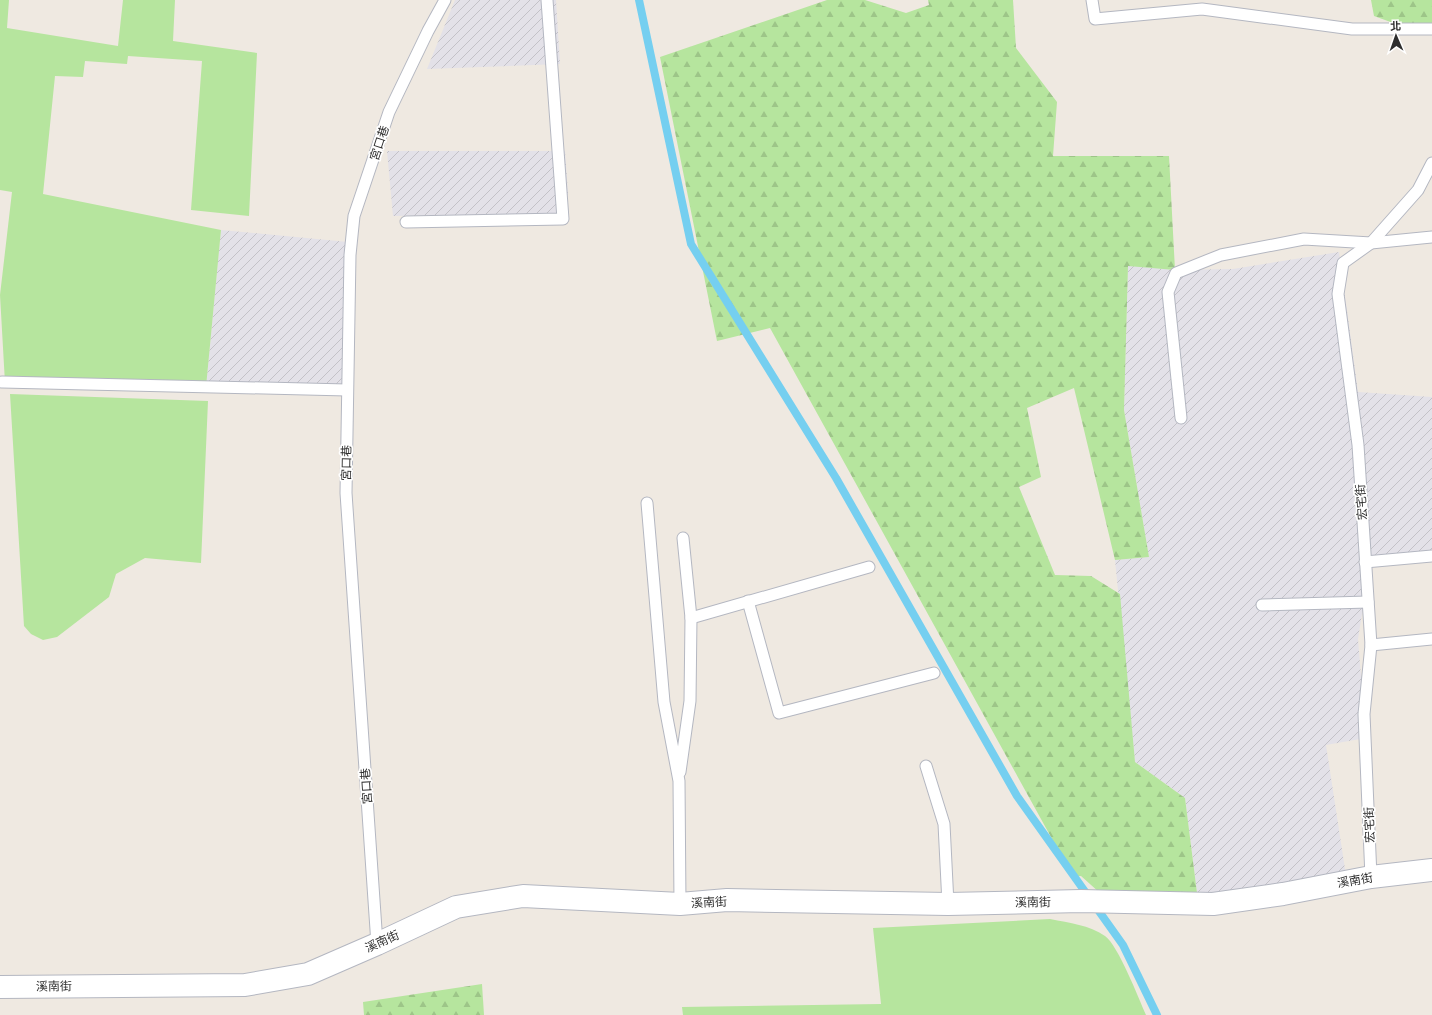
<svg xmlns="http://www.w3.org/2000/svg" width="1432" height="1015" viewBox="0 0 1432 1015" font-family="Ubuntu,'Noto Sans TC',sans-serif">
<defs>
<pattern id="industrial-furrows" width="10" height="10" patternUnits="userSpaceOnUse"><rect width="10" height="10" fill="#e3e1e8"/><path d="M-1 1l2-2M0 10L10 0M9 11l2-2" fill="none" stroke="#c3c1c7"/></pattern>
<pattern id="forest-firs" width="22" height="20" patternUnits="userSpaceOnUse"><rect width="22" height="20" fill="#b6e59e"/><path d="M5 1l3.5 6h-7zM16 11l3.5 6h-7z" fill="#9dc588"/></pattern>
</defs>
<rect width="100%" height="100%" fill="#efe9e1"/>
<g fill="url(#industrial-furrows)">
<path d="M455,0H556L560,64L427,69Z"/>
<path d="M387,151H565L568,194L556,214L393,216Z"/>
<path d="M221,230L348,242L354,385L206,387Z"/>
<path d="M1339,252L1358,392L1432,397V553L1370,564L1358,639L1366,738L1326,745L1347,882L1301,890L1197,893L1185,798L1135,762L1115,560L1149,557L1124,410L1128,265L1175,270L1233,269Z"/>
</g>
<g fill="#b6e59e">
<path d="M0,0H9L7,28L118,46L123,0H175L173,41L257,53L249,216L191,210L202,61L128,56L127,64L85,61L83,77L55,76L43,194L221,230L206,387L5,383L0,295L12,192L0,190Z"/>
<path d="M10,394L208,401L201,563L145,558L116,574L109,597L57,637L43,640L31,634L24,626Z"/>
<path d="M1050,919C1070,923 1089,925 1105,936C1118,945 1139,999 1146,1015H683L682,1007L881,1004L873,928Z"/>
</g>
<g fill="url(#forest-firs)">
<path d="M827,0H865L906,13L929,5L928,0H1013L1016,48L1057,102L1053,156H1169L1175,270L1128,266L1124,410L1149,557L1115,560L1074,388L1027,408L1041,477L1019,487L1055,575L1091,576L1120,594L1135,762L1185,798L1197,893H1100L1081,876L1073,877L770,328L717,341L660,57Z"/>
<path d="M1371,0H1432V25L1407,28L1374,16Z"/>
<path d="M482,984L484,1015H364L363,1002Z"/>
</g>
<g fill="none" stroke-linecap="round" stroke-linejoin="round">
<path stroke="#75cff0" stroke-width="8" d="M639,0L691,244L836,478L1017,796L1123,945L1157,1015"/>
<defs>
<g id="service">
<path d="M1092,0L1095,19L1202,9L1352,29H1432"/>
<path d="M406,222L563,219L547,0"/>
<path d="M2,382L347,390"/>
<path d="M1181,418L1168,292L1176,273L1221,255L1304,239L1371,243L1432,237"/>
<path d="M647,503L664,702L679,781L680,904"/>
<path d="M1365,562L1432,556"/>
<path d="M748,601L779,713L934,673"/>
<path d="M1262,605L1368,602"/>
<path d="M691,618L869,567"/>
<path d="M1371,645L1432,639"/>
<path d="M926,766L944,824L948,904"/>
<path d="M680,772L690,701L691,618L683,538"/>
<path d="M1371,877L1364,714L1371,645L1358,445L1338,294L1343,263L1371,243L1418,190L1432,163"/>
<path d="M377,944L346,493L350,255L354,216L389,112L428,31L445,0"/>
</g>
<path id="tertiary" d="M0,987L245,985L308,974L377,944L456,907L523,896L680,904L727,900L948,904L1081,901L1213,904L1283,894L1371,877L1432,870"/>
</defs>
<use href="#service" stroke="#b4b7c1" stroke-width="13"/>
<use href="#tertiary" stroke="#b4b7c1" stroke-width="24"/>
<use href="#service" stroke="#fff" stroke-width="11"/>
<use href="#tertiary" stroke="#fff" stroke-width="22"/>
</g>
<g text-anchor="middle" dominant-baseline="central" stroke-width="3.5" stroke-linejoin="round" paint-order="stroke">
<g font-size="12" fill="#2e2e2e" stroke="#fff">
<text transform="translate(379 143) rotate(-72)">宮口巷</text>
<text transform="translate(346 463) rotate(-89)">宮口巷</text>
<text transform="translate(1361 502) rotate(-94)">宏宅街</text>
<text transform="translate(366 786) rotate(-94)">宮口巷</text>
<text transform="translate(1369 825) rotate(-92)">宏宅街</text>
<text transform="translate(1355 880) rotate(-10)">溪南街</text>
<text transform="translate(709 902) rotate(-3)">溪南街</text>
<text transform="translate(1033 902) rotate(-1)">溪南街</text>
<text transform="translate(382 941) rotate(-24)">溪南街</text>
<text transform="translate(54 986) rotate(-1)">溪南街</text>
</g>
</g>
<g transform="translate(1396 36) rotate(358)" stroke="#ffffff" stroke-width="3" paint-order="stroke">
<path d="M0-3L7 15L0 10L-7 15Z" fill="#2e2e2e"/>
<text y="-6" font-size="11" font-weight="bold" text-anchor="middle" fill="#2e2e2e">北</text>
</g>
</svg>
